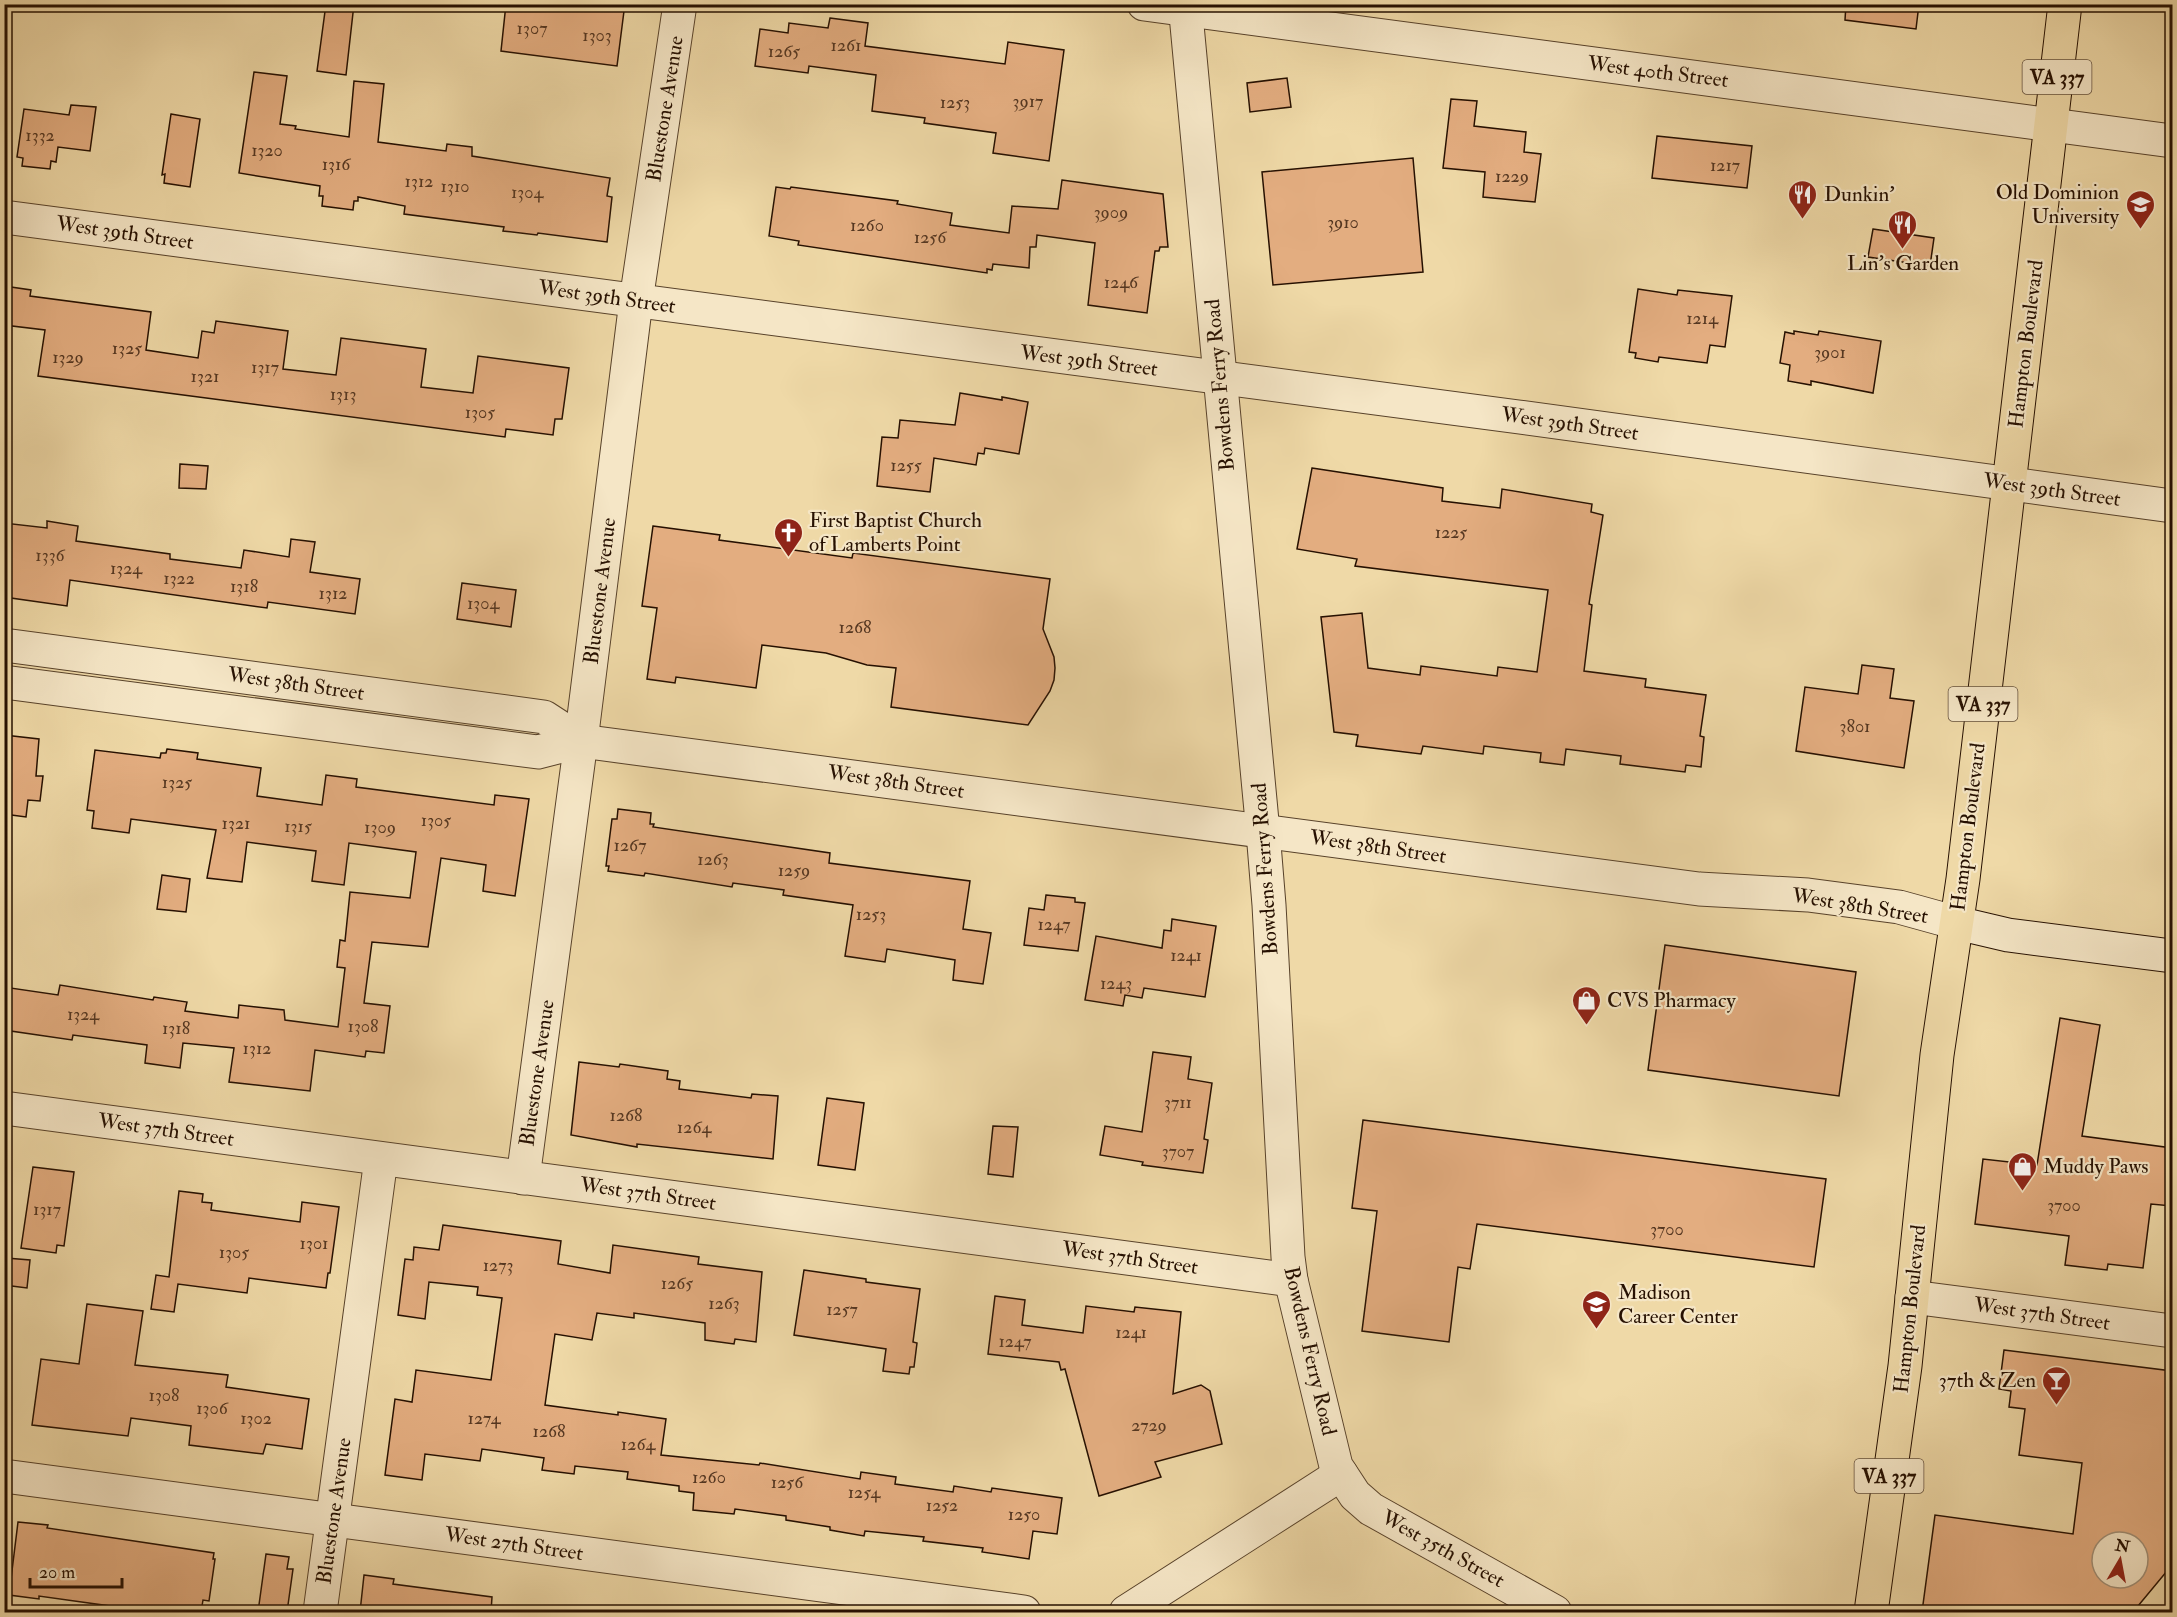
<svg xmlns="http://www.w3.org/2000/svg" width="2177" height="1617" viewBox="0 0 2177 1617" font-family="'IM FELL Double Pica',serif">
<rect width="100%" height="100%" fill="#efd9a7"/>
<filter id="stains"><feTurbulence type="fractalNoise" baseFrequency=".00333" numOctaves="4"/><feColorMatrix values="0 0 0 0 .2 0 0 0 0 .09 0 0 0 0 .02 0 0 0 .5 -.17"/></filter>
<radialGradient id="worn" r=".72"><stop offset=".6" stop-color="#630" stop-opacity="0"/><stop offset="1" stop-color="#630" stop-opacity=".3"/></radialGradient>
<g fill="#e3ad80" stroke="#261001" stroke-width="1.5" fill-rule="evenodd">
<path d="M326,4H354L346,75L317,71Z"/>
<path d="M506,4H572L624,11L617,66L501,51Z"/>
<path d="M1846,4H1919L1916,29L1845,20Z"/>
<path d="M830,18L868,23L865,46L1005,64L1008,42L1064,50L1049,161L993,153L996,133L924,123L925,118L872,111L876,75L809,66L808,73L755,66L760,29L788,33L789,23L828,28Z"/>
<path d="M254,72L287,76L280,124L296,126L295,129L349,137L354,81L384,84L378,142L446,151L447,144L472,147V156L610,178L607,196L612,197L607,242L538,233L537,235L503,231L504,227L404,214L405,206L358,197V201H354L353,210L322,206L323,196H319L320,186L239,173Z"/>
<path d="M1287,78L1291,107L1250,112L1247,83Z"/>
<path d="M1451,99L1477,101L1474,126L1526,132L1524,152L1541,154L1535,202L1483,197L1485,172L1443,168Z"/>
<path d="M71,105L96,107L90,151L58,147L56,162L51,161L50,169L22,166L23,158L17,157L24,109L69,115Z"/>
<path d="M171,114L200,119L190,187L164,183L165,174L162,175Z"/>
<path d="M1657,136L1752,146L1747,188L1652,178Z"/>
<path d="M1413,158L1423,272L1273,285L1262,172Z"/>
<path d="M1062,180L1163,194L1168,247H1160L1159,251H1155L1147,313L1088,305L1095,243L1037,235L1036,247H1030L1029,268L993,264L992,270L987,269V273L798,245L799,241L769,236L776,187L790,189L791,187L898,201L897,204L952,213L950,225L1009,233L1012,206L1058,209Z"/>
<path d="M1873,229L1934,238L1930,266L1868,257Z"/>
<path d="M4,286L31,290L30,296L151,312L146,350L198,358L202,331L214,333L216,321L288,331L283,369L336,375L341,338L426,349L421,387L473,393L478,356L569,368L562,419H555L553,435L506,429L505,437L38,376L45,330L4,325Z"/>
<path d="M1638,289L1677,295L1678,290L1732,296L1725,347L1710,345L1707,363L1659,357L1658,362L1635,358L1636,353L1629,352Z"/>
<path d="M1794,331L1818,335L1819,331L1881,341L1873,393L1811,381V385L1788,381L1790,365L1780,363L1785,332L1794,334Z"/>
<path d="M960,393L1002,400V397L1028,402L1019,454L985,448L984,454L978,453L976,465L934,458L930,492L877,486L882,437L898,438L900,420L955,425Z"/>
<path d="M180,464L208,466L206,489L179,488Z"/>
<path d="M1312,468L1443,488L1442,501L1500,508L1502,489L1592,504L1591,512L1603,515L1589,604L1592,605L1584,671L1646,679L1645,687L1706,695L1700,736L1704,737L1701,767L1686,765L1685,772L1620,764L1621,756L1566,749L1564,765L1540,762L1541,753L1484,746L1483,754L1423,746L1421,754L1356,746L1358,735L1334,732L1321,617L1362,613L1368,668L1420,675L1421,666L1497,676L1498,667L1537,672L1548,590L1355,566L1357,559L1297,549Z"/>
<path d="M47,521L78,526L76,541L170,554V559L241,568L244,550L289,557L291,539L315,542L310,572L360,579L355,614L268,602L267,608L70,580L67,606L4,597V523L47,528Z"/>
<path d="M653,526L720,535L719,540L852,558L853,553L1050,579L1043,629L1054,657L1055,668L1054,680L1050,691L1028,725L891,707L896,668L867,665L826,653L762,645L756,688L676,677L675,683L647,679L657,608L642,606Z"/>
<path d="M462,583L516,590L511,627L457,619Z"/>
<path d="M1862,665L1894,669L1890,698L1914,701L1904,768L1796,751L1805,687L1858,694Z"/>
<path d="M4,735L39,739L36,776H43L40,801L28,800L26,817L4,814Z"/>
<path d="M167,749L198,753L197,759L261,768L257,796L322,805L326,775L357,779L356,787L494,805L495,795L529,799L515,896L483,891L486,865L441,858L428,947L372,942L364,1003L390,1006L384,1053L366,1051L365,1057L315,1050L310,1091L229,1082L234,1048L183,1043L180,1068L145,1063L147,1045L73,1035L72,1040L4,1030V987L58,995L60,985L153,1000L154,997L187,1002L185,1011L238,1018L239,1005L284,1010L285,1020L338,1027L345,968L337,967L340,940L345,941L350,892L410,898L416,852L349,843L344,885L312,881L316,851L247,842L242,882L207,878L216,830L131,819L129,833L92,828L94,811L87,810L95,750L160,758L161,753H166Z"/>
<path d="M618,809L651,813L650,824H654L653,827L830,853L829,863L970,881L963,929L991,933L983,984L953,980L955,960L887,949L885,962L845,956L853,905L783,895L784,890L733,883L732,887L645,873L644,876L608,871L609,866H606L612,819H617Z"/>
<path d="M162,875L190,879L186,912L157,909Z"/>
<path d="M1046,895L1075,898V902L1085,903L1078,951L1024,945L1029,908L1044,910Z"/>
<path d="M1172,919L1216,926L1205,997L1144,988L1142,998L1125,995L1123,1006L1085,1000L1096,936L1162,948L1164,930L1171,931Z"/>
<path d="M1665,945L1856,972L1839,1096L1648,1070Z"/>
<path d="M2060,1018L2100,1025L2082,1136L2172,1148V1206L2151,1204L2143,1268L2108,1264L2107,1270L2065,1265L2069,1236L1975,1224L1983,1159L2037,1165Z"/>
<path d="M1153,1052L1191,1057L1188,1079L1212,1083L1204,1139L1208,1140L1203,1173L1142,1165L1143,1162L1100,1155L1105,1126L1142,1132Z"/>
<path d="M579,1062L619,1067L620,1064L668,1071L667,1079L680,1081L679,1089L751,1098L752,1094L778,1096L773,1159L637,1144V1147L571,1135Z"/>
<path d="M827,1098L864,1103L855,1170L818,1165Z"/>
<path d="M1363,1120L1826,1179L1814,1267L1477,1224L1470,1269L1458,1267L1449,1342L1362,1331L1377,1211L1352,1208Z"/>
<path d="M993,1126L1018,1127L1013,1177L988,1174Z"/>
<path d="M33,1167L74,1172L64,1246L57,1245L56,1253L21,1248Z"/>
<path d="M179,1191L203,1194L202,1202L212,1203L211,1210L300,1222L302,1202L339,1207L330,1273H328L326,1288L249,1278L247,1293L178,1284L174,1312L151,1309L156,1275L169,1277Z"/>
<path d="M443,1225L561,1241L558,1264L610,1273L613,1245L699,1257L698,1264L762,1272L756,1342L735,1339L734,1344L705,1340V1323L634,1313V1318L597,1313L592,1340L555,1334L545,1405L618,1415V1412L666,1419L661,1455L759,1465L760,1463L860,1479L861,1472L896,1477L895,1484L953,1492L954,1486L991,1492L992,1488L1062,1498L1057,1534L1033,1531L1029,1559L982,1552L983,1548L923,1541L924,1537L865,1531L864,1536L830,1530V1527L786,1520V1516L735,1509L734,1514L693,1510L694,1493L679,1491V1486L627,1479L628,1472L575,1466L574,1474L542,1470L544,1458L482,1449L480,1461L425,1454L422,1480L385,1475L395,1399L412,1402L416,1370L491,1380L502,1298L477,1295L478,1287L429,1282L425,1319L398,1315L405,1259L413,1260L414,1247L439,1250Z"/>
<path d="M6,1258L30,1260L27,1288L4,1285Z"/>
<path d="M804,1270L866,1279V1282L920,1289L913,1342L917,1343L914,1367H910L909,1374L883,1371L886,1349L794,1335Z"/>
<path d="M995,1296L1025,1300L1022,1325L1083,1333L1086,1306L1134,1312L1135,1307L1181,1312L1173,1394L1201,1385L1210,1391L1222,1444L1155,1462L1161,1477L1099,1496L1065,1369L1061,1370L1059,1362L988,1354Z"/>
<path d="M87,1304L143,1311L135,1365L228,1375L226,1387L309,1399L302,1449L266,1444L263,1454L189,1445L191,1426L131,1418L128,1436L32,1425L41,1359L79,1364Z"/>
<path d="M2004,1350L2172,1371V1565L2133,1612H1922L1935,1515L2073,1534L2082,1463L2019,1455L2025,1409L2009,1407L2011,1391L1999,1389ZM2102,1542H2138V1578H2102Z"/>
<path d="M18,1522L48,1525L47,1528L214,1553L213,1559H215L209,1601L203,1600L201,1612L142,1607L141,1612H110V1606L39,1596V1599L9,1595Z"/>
<path d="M266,1554L289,1557L287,1569H293L287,1612H258Z"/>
<path d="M364,1575L394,1579L393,1584L492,1597L491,1612H360Z"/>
</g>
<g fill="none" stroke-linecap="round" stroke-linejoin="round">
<defs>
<g id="minor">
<path d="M1144,4L2172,141"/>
<path d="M1185,4L1263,832L1269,905L1288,1257L1291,1280L1336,1466L1355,1495L1371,1509L1555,1612"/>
<path d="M4,217L1519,417L2172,506"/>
<path d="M4,1108L1291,1280"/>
<path d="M523,1178L581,741L636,301L680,4"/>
<path d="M1912,1297L2172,1331"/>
<path d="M4,1476L1024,1612"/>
<path d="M320,1612L381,1159"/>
<path d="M1126,1612L1341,1474"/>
</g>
<g id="tertiary">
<path d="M4,645L544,717L581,741"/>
<path d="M4,682L538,752L581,741L1699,889L1808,895L1899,907L1957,923"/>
</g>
<path id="secondary" d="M1957,923L2008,935L2172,956"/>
<path id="primary" d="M1871,1612L1905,1366L1937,1055L1963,879L2065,4"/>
</defs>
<use href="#minor" stroke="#58422a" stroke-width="35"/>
<use href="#tertiary" stroke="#58422a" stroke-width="35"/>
<use href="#secondary" stroke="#261001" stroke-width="35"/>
<use href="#primary" stroke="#261001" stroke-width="35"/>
<use href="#minor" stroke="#f5e6c6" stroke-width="33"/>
<use href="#tertiary" stroke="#f5e6c6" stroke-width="33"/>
<use href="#secondary" stroke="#f5e6c6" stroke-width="33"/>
<use href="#primary" stroke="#efd9a7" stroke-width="33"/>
</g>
<defs>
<symbol id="restaurant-pin" viewBox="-11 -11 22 30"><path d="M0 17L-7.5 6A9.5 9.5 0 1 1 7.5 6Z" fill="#8f2418" stroke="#f5e6c6"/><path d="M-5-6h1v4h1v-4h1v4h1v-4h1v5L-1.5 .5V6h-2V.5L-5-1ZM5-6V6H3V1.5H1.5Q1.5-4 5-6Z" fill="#fff"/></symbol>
<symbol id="university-pin" viewBox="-11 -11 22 30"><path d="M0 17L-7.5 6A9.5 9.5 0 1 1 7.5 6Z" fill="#8f2418" stroke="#f5e6c6"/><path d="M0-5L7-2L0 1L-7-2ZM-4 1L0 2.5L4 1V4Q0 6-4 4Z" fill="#fff"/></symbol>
<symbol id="church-pin" viewBox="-11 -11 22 30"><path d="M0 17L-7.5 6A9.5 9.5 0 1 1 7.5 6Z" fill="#8f2418" stroke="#f5e6c6"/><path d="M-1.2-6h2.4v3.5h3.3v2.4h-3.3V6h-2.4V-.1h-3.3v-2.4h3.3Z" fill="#fff"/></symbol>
<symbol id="shop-pin" viewBox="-11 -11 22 30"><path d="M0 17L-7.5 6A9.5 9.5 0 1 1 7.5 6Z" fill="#8f2418" stroke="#f5e6c6"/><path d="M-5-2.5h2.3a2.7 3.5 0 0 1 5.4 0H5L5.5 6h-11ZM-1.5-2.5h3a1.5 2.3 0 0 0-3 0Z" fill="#fff"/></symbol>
<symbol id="school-pin" viewBox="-11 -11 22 30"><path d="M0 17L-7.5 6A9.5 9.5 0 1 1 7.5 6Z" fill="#8f2418" stroke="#f5e6c6"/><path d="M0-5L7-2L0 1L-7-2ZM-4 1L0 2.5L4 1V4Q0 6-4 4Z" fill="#fff"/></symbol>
<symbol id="bar-pin" viewBox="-11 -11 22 30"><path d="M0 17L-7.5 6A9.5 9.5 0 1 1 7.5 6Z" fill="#8f2418" stroke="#f5e6c6"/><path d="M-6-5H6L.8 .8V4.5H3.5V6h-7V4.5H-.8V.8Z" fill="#fff"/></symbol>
</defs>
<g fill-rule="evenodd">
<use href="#restaurant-pin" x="1786" y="178" width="33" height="45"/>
<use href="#university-pin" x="2124" y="188" width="33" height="45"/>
<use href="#restaurant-pin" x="1886" y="208" width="33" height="45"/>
<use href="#church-pin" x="772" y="516" width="33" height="45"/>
<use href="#shop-pin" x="1570" y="984" width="33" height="45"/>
<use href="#shop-pin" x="2006" y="1150" width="33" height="45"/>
<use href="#school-pin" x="1580" y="1288" width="33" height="45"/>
<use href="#bar-pin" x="2040" y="1364" width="33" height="45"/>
</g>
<g text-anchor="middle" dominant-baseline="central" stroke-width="4.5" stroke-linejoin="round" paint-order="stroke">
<g font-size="18" fill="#553721">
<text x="532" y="28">1307</text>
<text x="597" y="35">1303</text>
<text x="846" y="45">1261</text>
<text x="784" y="51">1265</text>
<text x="1028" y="101">3917</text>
<text x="955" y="102">1253</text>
<text x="40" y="135">1332</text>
<text x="267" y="150">1320</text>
<text x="336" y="164">1316</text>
<text x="1725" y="165">1217</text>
<text x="1512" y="176">1229</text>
<text x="419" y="181">1312</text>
<text x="455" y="186">1310</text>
<text x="527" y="192">1304</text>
<text x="1111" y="212">3909</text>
<text x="1343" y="222">3910</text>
<text x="867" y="225">1260</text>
<text x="930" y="237">1256</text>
<text x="1121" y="282">1246</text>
<text x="1702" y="318">1214</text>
<text x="127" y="348">1325</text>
<text x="1830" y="352">3901</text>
<text x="68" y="357">1329</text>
<text x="265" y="367">1317</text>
<text x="205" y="376">1321</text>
<text x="343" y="394">1313</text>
<text x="480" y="412">1305</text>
<text x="906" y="465">1255</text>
<text x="1451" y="532">1225</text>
<text x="50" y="555">1336</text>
<text x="126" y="568">1324</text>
<text x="179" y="578">1322</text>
<text x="244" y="586">1318</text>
<text x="333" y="593">1312</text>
<text x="483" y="603">1304</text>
<text x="855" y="627">1268</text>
<text x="1855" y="726">3801</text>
<text x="177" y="782">1325</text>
<text x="436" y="820">1305</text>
<text x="236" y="823">1321</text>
<text x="298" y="826">1315</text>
<text x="380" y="827">1309</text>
<text x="630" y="845">1267</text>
<text x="713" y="859">1263</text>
<text x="794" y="870">1259</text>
<text x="871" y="914">1253</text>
<text x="1054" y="924">1247</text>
<text x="1186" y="955">1241</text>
<text x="1116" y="983">1243</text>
<text x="83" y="1014">1324</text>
<text x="363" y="1026">1308</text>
<text x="176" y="1028">1318</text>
<text x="257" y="1048">1312</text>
<text x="1178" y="1102">3711</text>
<text x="626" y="1115">1268</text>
<text x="694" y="1127">1264</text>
<text x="1178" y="1151">3707</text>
<text x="2064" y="1205">3700</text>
<text x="47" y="1209">1317</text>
<text x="1667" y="1229">3700</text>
<text x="314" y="1243">1301</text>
<text x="234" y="1252">1305</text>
<text x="498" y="1265">1273</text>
<text x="677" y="1283">1265</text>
<text x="724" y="1303">1263</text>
<text x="842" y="1309">1257</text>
<text x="1131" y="1332">1241</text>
<text x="1015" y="1341">1247</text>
<text x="164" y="1395">1308</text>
<text x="212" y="1408">1306</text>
<text x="256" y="1418">1302</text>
<text x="484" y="1418">1274</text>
<text x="1149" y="1425">2729</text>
<text x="549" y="1431">1268</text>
<text x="638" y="1444">1264</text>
<text x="709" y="1477">1260</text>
<text x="787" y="1482">1256</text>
<text x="864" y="1492">1254</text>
<text x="942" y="1505">1252</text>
<text x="1024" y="1514">1250</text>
</g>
<g fill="#f5e6c6" stroke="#64503c" stroke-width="1.5">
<rect x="2022.5" y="60" width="69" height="34" rx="4.5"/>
<rect x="1948.5" y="687" width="69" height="34" rx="4.5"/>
<rect x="1854.5" y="1459" width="69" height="34" rx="4.5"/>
</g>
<g font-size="20" font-weight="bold" fill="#261001">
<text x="2057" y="77">VA 337</text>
<text x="1983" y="704">VA 337</text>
<text x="1889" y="1476">VA 337</text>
</g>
<g font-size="21" fill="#261001" stroke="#f5e6c6">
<text transform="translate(1658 72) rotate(7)">West 40th Street</text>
<text transform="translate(665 109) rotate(-81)">Bluestone Avenue</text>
<text transform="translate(125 233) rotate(8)">West 39th Street</text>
<text transform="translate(607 297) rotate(8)">West 39th Street</text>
<text transform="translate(2026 344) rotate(-83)">Hampton Boulevard</text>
<text transform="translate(1089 361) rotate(7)">West 39th Street</text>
<text transform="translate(1220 385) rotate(-95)">Bowdens Ferry Road</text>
<text transform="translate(1570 424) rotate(8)">West 39th Street</text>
<text transform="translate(2052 490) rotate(8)">West 39th Street</text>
<text transform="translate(600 591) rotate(-83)">Bluestone Avenue</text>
<text transform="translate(296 684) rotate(8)">West 38th Street</text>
<text transform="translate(896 782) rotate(8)">West 38th Street</text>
<text transform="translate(1968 827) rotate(-83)">Hampton Boulevard</text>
<text transform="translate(1378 847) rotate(8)">West 38th Street</text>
<text transform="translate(1265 869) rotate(-94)">Bowdens Ferry Road</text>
<text transform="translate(1860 906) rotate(9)">West 38th Street</text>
<text transform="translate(537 1073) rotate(-82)">Bluestone Avenue</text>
<text transform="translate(166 1130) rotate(8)">West 37th Street</text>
<text transform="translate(648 1194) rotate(8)">West 37th Street</text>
<text transform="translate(1130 1258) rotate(8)">West 37th Street</text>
<text transform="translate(1910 1309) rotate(-84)">Hampton Boulevard</text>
<text transform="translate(2042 1314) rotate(8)">West 37th Street</text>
<text transform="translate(1310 1351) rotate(77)">Bowdens Ferry Road</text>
<text transform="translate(334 1511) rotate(-82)">Bluestone Avenue</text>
<text transform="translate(514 1544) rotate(8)">West 27th Street</text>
<text transform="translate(1443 1549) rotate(29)">West 35th Street</text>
</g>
<g font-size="21" fill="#261001" stroke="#f5e6c6" text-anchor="start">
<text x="2119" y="192" text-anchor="end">Old Dominion<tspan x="2119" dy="24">University</tspan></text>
<text x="1824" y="194">Dunkin'</text>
<text x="1903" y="263" text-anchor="middle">Lin's Garden</text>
<text x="809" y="520">First Baptist Church<tspan x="809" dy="24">of Lamberts Point</tspan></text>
<text x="1607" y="1000">CVS Pharmacy</text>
<text x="2043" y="1166">Muddy Paws</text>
<text x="1618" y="1292">Madison<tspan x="1618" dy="24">Career Center</tspan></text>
<text x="2036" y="1380" text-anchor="end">37th &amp; Zen</text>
</g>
</g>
<rect width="2177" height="1617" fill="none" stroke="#efd9a7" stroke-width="24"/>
<rect x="6" y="6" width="2165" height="1605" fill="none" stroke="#261001" stroke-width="3"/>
<rect x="12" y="12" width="2153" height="1593" fill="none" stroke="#261001" stroke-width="1.5"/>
<g transform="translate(2120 1560) rotate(10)"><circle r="28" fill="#f5e6c6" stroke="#a29077" stroke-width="1.5"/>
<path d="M0-4.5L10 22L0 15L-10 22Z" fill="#8f2418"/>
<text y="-9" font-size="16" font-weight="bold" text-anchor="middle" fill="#261001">N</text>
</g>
<path d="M30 1578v9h92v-9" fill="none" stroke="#261001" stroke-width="3"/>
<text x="39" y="1578" font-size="18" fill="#261001" stroke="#f5e6c6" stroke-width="4.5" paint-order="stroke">20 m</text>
<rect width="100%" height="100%" filter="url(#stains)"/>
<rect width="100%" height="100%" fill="url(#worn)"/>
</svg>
